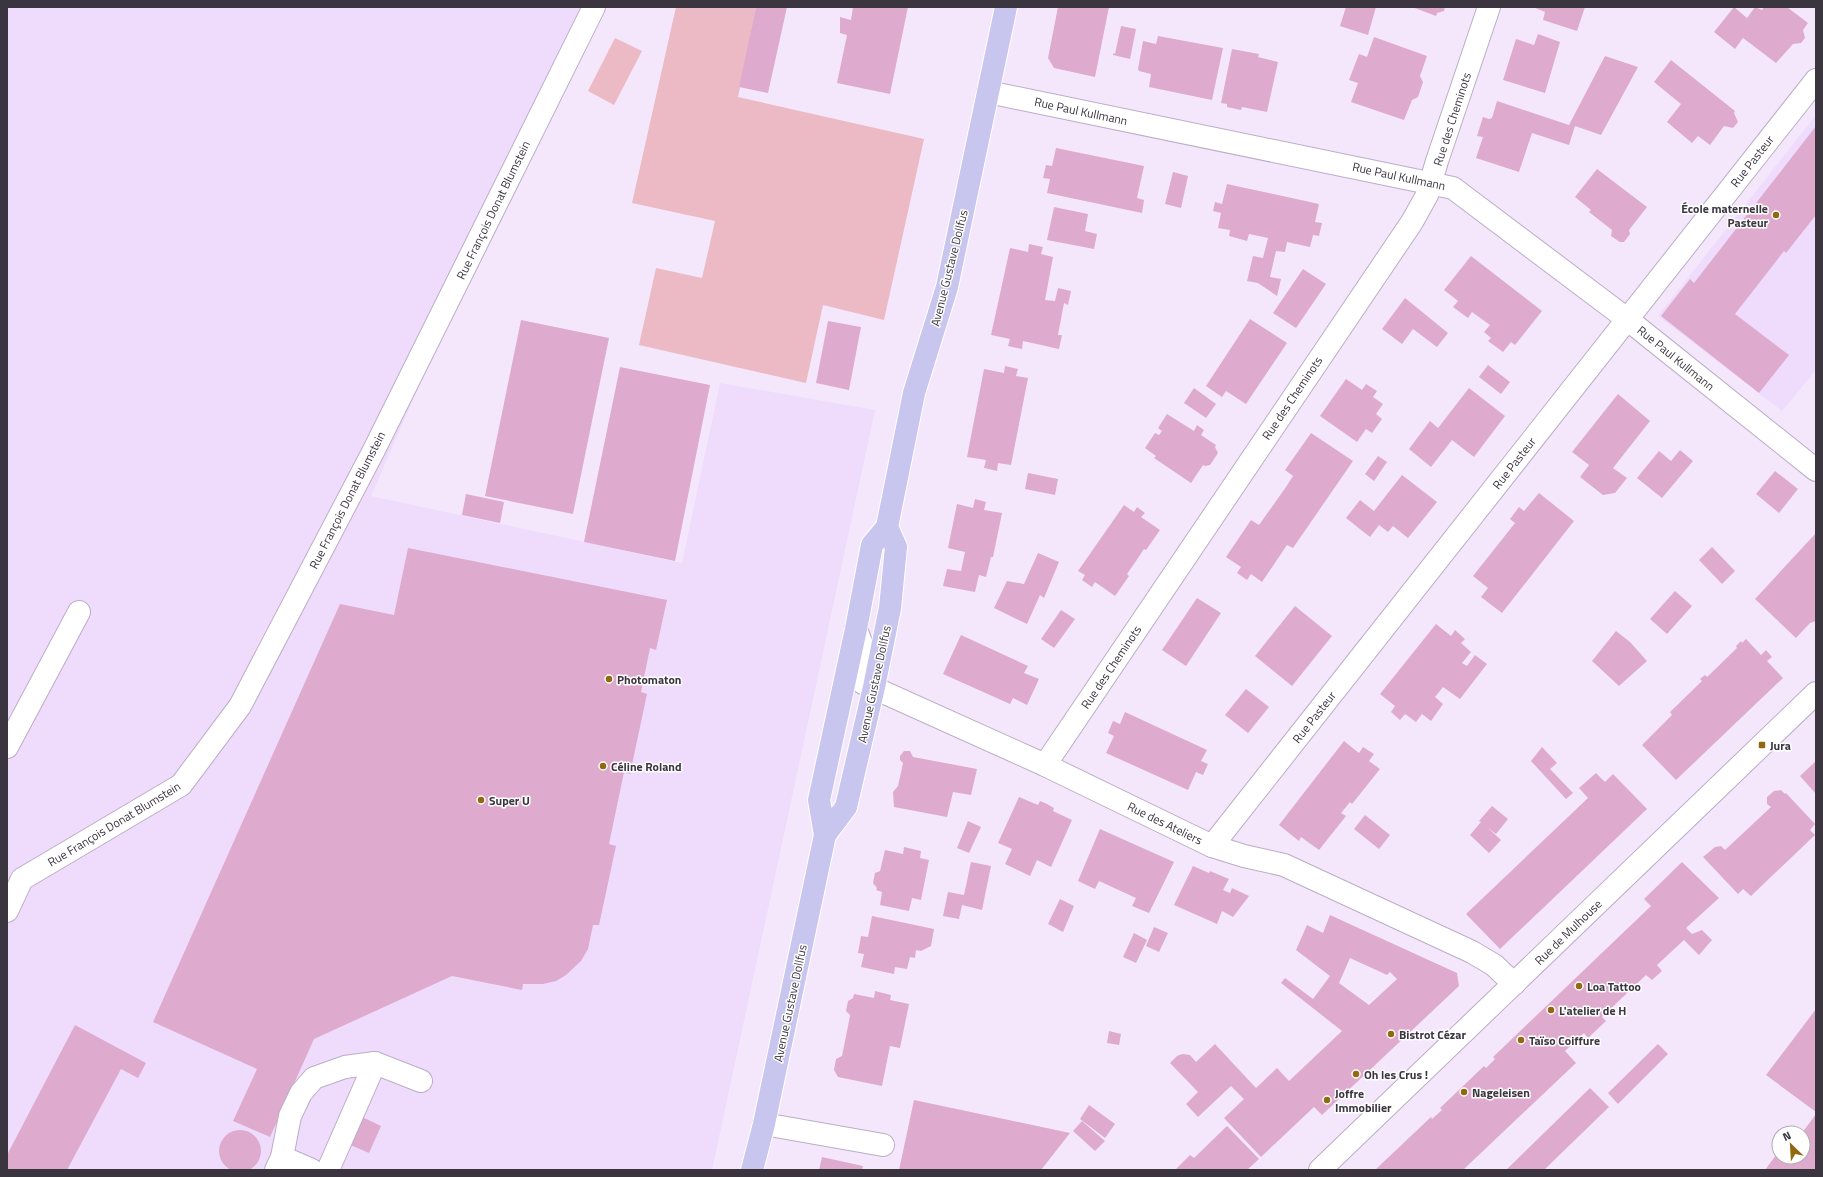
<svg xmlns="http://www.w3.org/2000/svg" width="1823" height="1177" viewBox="0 0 1823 1177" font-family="'Titillium Web',sans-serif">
<rect width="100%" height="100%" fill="#f4e7fc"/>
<g fill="#efdbfc">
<path d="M7,7H584L371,496L682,563L720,383L875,410L712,1170H7Z"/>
<path d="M1816,115V370L1782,411L1658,316Z"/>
</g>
<g fill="#ecbac5">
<path d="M676,7H756L738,97L924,139L884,320L823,305L806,383L639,345L656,268L702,278L715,221L632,203Z"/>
<path d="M615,38L642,51L614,105L588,91Z"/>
</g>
<g fill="#deabce" fill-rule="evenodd">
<path d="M756,7H787L768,93L739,87Z"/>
<path d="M853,7H908L890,94L837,83L847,35L840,33V17L851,20Z"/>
<path d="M1058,7H1109L1095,77L1054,68L1048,58Z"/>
<path d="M1346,7H1376L1368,35L1340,26Z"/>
<path d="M1412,7H1445L1444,11L1437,13L1436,16Z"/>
<path d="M1533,7H1585L1577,31L1543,20L1545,12Z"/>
<path d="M1734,7L1747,18L1755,7L1762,10L1764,7H1787L1808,23L1803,30L1805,38L1801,43L1793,44L1776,63L1743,38L1735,49L1714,32Z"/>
<path d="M1121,26L1136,29L1130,59L1113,55V53L1115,54Z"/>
<path d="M1538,34L1560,42L1545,93L1503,80L1516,39L1534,45Z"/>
<path d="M1158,36L1223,48L1212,100L1149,87L1151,74L1139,71L1138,69L1143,41L1156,44Z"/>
<path d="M1374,37L1427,56L1420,76L1423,82L1418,97L1412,100L1404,120L1351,102L1358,83L1349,80L1359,54L1367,57Z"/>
<path d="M1232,49L1259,54L1258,57L1278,62L1267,112L1242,107L1241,110L1227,107V104L1221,103Z"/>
<path d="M1605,56L1638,67L1601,135L1575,126L1569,145L1532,133L1519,172L1476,158L1483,137L1477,136L1483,117L1489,119L1492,118L1497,101L1569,125Z"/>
<path d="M1671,60L1735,111L1734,113L1738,122L1733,128L1724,126L1710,145L1698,136L1692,143L1667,122L1681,104L1654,82Z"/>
<path d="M1816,126V215L1786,253L1784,251L1735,314L1789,355L1759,393L1661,316L1690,279L1694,283Z"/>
<path d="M1056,148L1144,166L1137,198L1144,200L1142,213L1047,193L1050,179L1043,178L1046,165L1052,166Z"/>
<path d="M1597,169L1647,207L1629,230L1630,234L1624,242H1620L1611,236L1612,230L1589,212L1591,210L1575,197Z"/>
<path d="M1173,172L1188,176L1181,208L1165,204Z"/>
<path d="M1227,184L1319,204L1315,222L1322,223L1319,236L1313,235L1310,247L1287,242L1285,252L1276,251L1270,277L1281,279L1277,296L1258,283L1247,281L1253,256L1263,258L1268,238L1249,234L1247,241L1229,236L1230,230L1218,228L1221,213L1213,211L1215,202L1222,204Z"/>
<path d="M1054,207L1088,214L1085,231L1097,234L1094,249L1047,240Z"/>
<path d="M1029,244L1043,247L1041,254L1053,257L1045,300L1055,301L1058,288L1071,291L1068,305L1064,303L1058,335H1062L1059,349L1023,341L1022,349L1008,346L1010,339L991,335L1010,248L1028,252Z"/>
<path d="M1471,256L1542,311L1515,345L1511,342L1503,352L1488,341L1491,338L1484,332L1490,325L1472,312L1468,318L1453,307L1458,301L1444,290Z"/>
<path d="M1303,269L1326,284L1296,328L1273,313Z"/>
<path d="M1405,298L1448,333L1437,347L1413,329L1402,344L1382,329Z"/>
<path d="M1250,319L1287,343L1246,404L1226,391L1222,397L1206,386Z"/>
<path d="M521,320L609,338L573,514L485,496Z"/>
<path d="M828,321L861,327L849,390L816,383Z"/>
<path d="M1488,365L1510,382L1501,394L1479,377Z"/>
<path d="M1005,366L1018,369L1016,376L1028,378L1011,465L998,463L997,471L984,468L986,460L967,457L984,369L1004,373Z"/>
<path d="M620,367L710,385L675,561L584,542Z"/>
<path d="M1346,379L1362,390L1366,384L1377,391L1373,397L1383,404L1376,414L1382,419L1372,433L1366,429L1357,442L1320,416Z"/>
<path d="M1194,388L1216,404L1206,418L1184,403Z"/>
<path d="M1469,388L1505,416L1474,457L1452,440L1431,467L1409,449L1430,421L1438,428Z"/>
<path d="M1618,394L1650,421L1613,468L1627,478L1615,493L1603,495L1580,477L1589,465L1572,452Z"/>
<path d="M1167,414L1194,431L1197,425L1204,430L1201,435L1216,445L1215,447L1218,453L1210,465L1205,466L1203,465L1191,483L1154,458L1156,456L1145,448L1155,433L1159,435L1162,431L1158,428Z"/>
<path d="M1311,433L1353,461L1293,548L1287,545L1262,582L1251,574L1247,580L1237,573L1241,567L1226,557L1251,520L1259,525L1286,487L1293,476L1285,470Z"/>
<path d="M1680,450L1693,461L1662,498L1637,478L1659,451L1671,461Z"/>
<path d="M1378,456L1387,462L1374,481L1365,474Z"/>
<path d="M1775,471L1798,489L1779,513L1756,494Z"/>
<path d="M1028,473L1058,479L1055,495L1025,489Z"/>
<path d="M1402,475L1437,502L1408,538L1393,526L1388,532L1379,525L1370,537L1346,518L1360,500L1374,511Z"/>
<path d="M1539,493L1574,521L1502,613L1481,597L1488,588L1473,576L1515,523L1510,519L1519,507L1524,511Z"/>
<path d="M466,494L504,502L500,523L462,515Z"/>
<path d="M975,499L986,502L984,510L1002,513L993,557H991L986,577L979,575L975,592L943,586L947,569L961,571L965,552L948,548L957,504L973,508Z"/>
<path d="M1124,505L1134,512L1137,507L1145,513L1141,517L1160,530L1146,550L1144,549L1136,561L1127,574L1129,576L1115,596L1095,582L1092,587L1082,580L1085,575L1078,571Z"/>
<path d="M1816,533V621L1810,623L1796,638L1755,599Z"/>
<path d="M1712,547L1735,571L1722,584L1699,560Z"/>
<path d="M408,548L667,600L656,650L650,648L641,692L647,694L630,774L624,772L609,844L616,846L599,925H593L588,949L581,961L566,975L556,981L543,984H523L522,990L452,976L314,1039L270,1137L233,1121L257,1069L153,1022L340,604L394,615Z"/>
<path d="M1038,553L1059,562L1044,598L1040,595L1027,624L994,608L1007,581L1024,584Z"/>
<path d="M1675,591L1692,606L1667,634L1650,619Z"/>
<path d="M1197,598L1221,613L1186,666L1162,650Z"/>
<path d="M1295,606L1332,636L1292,686L1255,656Z"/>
<path d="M1061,610L1075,619L1054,648L1041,639Z"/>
<path d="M1436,624L1451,636L1455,630L1465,639L1461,643L1471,652L1462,663L1467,666L1475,655L1487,664L1460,699L1443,687L1435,697L1443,704L1431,721L1422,714L1416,722L1405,714L1400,720L1391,712L1395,706L1380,694Z"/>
<path d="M1616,631L1630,642L1647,661L1619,686L1592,661Z"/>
<path d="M961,635L1028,666L1024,673L1039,679L1027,705L1013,698L1010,704L943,674Z"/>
<path d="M1746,639L1761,655L1766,650L1772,657L1767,661L1783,678L1676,780L1642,745L1672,715L1670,712L1702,681L1700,679L1705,675L1707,677L1737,648L1736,646L1741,641L1742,643Z"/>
<path d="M1246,689L1269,707L1248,733L1225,715Z"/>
<path d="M1125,712L1207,750L1201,761L1208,764L1203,775L1196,772L1188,790L1106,753L1114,736L1108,733L1113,721L1120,724Z"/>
<path d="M1344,741L1359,753L1363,747L1374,754L1369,761L1380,769L1352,804L1350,802L1341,813L1346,816L1319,850L1301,837L1299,841L1279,825Z"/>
<path d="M1542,747L1557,763L1550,769L1573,793L1566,799L1531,761Z"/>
<path d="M904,751H910L913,757L977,769L971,795L953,792L947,817L894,807L893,792L898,786L903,763L900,760V756Z"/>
<path d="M1816,761V794L1800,776Z"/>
<path d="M1596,773L1605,782L1613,774L1647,809L1500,949L1466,914L1588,798L1579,788Z"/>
<path d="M1781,790L1785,794L1786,793L1815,824L1810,830L1815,835L1751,896L1743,889L1738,894L1703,857L1715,847L1721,846L1725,850L1771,807L1767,804V797L1774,791Z"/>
<path d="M1019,797L1038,805L1040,801L1047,804L1054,808L1053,811L1072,820L1051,867L1037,860L1030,876L1005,864L1012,849L998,843Z"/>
<path d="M1492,806L1508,819L1496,834L1488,828L1501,840L1489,853L1470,835L1481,822L1479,821Z"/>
<path d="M1365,815L1390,835L1379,849L1354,829Z"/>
<path d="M968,821L981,827L969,853L957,848Z"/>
<path d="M1100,829L1174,862L1149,913L1132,906L1136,898L1099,881L1095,889L1078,881Z"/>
<path d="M904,847L921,851L920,858L929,860L921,900L912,898L909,911L880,905L882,892L876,890L877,888L873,883L875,873L880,871L885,850L903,854Z"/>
<path d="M971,862L991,866L982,910L962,905L959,919L943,916L948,892L964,895Z"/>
<path d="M1682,862L1719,898L1686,928L1692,934L1702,930L1712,940L1699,955L1684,940L1657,965L1662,971L1652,980L1646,975L1602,1017L1606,1021L1588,1038L1584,1033L1565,1051L1576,1063L1463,1170H1375L1431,1117L1432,1119L1442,1110L1440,1108L1484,1066L1486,1068L1495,1059L1493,1057L1651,906L1644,899Z"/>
<path d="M1193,866L1209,873L1210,871L1229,879L1223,890L1230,893L1232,888L1249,896L1233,917L1222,911L1217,924L1174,905Z"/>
<path d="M1060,899L1074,906L1063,932L1048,924Z"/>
<path d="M1330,915L1457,973L1459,986L1322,1115L1314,1107L1261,1157L1224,1118L1244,1099L1231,1086L1198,1117L1186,1104L1198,1092L1170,1063L1177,1056L1182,1054L1190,1055L1196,1062L1215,1044L1256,1088L1277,1068L1289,1081L1342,1031L1281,983L1285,978L1313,999L1330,976L1296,950L1307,925L1323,933ZM1350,958L1387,975L1390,972L1397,979L1369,1005L1339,983Z"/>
<path d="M872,916L934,929L931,946L921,951L916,950L915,958L910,957L907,969L895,967L894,974L861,967L864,954L858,953L861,936L868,937Z"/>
<path d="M1154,927L1168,933L1159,952L1146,946Z"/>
<path d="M1134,933L1147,940L1136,963L1123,957Z"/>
<path d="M875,991L891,995L890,1000L909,1004L900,1048L890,1046L882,1086L838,1077L834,1070L836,1059L842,1056L849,1021L850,1015L846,1011L848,1001L853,998L854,994L874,998Z"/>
<path d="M1816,1009V1112L1766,1075Z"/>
<path d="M75,1025L146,1063L138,1078L121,1069L67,1170H7V1155Z"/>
<path d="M1109,1031L1121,1034L1119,1045L1107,1043Z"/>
<path d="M1658,1044L1668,1054L1618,1104L1608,1093Z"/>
<path d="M1590,1088L1609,1107L1544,1170H1506Z"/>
<path d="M914,1100L1070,1133L1041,1170H899Z"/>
<path d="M1089,1105L1115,1124L1105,1138L1080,1119Z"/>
<path d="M1816,1114V1170H1765L1779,1151V1157H1803L1802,1133Z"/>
<path d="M358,1115L381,1126L369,1153L346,1143Z"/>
<path d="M1082,1121L1105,1141L1095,1151L1073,1131Z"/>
<path d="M1227,1126L1259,1159L1247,1170H1175L1190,1155L1194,1158Z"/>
<circle cx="240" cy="1151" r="21"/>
<path d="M822,1157L863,1166L862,1170H819Z"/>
</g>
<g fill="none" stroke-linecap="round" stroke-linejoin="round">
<defs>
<g id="minor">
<path d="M988,92L1453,188L1627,319L1816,470"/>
<path d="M856,629L863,648V683L1045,765L1212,846L1244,856L1284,865L1472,952L1494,965L1514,984"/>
<path d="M7,747L79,612"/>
<path d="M1045,765L1412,222L1427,195L1437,161L1489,7"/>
<path d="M1212,846L1816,80"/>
<path d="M7,911L22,879L181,785L240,706L374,450L594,7"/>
<path d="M764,1124L883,1145"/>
<path d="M282,1157L312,1170"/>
<path d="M276,1170L282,1157L290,1116L301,1093L314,1078L345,1067L375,1063L421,1081"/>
<path d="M328,1170L375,1063"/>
<path d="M1320,1170L1816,693"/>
</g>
<g id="major">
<path d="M825,835L846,807L874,687L890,608L896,547L887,527"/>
<path d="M752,1170L764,1124L825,835L819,800L856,629L872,545L887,527L914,393L947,287L1006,7"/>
</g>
</defs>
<use href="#minor" stroke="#bcadc6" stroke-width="24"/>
<use href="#major" stroke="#fff" stroke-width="24"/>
<use href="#minor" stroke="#fff" stroke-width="22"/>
<use href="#major" stroke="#c8c5ee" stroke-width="22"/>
</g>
<g fill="#906910" stroke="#fff" stroke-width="1.5">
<circle cx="1776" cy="215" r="4"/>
<circle cx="609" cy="679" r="4"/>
<rect x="1758" y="741" width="8" height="8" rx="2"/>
<circle cx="603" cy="766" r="4"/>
<circle cx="481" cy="800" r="4"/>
<circle cx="1579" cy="986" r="4"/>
<circle cx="1551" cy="1010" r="4"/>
<circle cx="1391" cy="1034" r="4"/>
<circle cx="1521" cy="1040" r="4"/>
<circle cx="1356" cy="1074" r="4"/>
<circle cx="1464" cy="1092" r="4"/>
<circle cx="1327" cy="1100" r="4"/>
</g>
<g text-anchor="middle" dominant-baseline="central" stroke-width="3" stroke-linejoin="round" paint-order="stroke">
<g font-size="12" fill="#3b353f" stroke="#fff">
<text transform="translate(1081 111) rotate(12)">Rue Paul Kullmann</text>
<text transform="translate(1452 119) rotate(-72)">Rue des Cheminots</text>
<text transform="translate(1752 161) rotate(-52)">Rue Pasteur</text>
<text transform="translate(1399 176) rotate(12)">Rue Paul Kullmann</text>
<text transform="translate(493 210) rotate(-64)">Rue François Donat Blumstein</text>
<text transform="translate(949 268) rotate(-76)">Avenue Gustave Dollfus</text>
<text transform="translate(1676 358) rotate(39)">Rue Paul Kullmann</text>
<text transform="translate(1292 398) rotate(-56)">Rue des Cheminots</text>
<text transform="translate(1514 463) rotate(-52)">Rue Pasteur</text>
<text transform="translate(347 500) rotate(-63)">Rue François Donat Blumstein</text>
<text transform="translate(1111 667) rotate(-56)">Rue des Cheminots</text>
<text transform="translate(874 684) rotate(-78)">Avenue Gustave Dollfus</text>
<text transform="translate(1314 717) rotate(-52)">Rue Pasteur</text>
<text transform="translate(1165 823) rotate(26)">Rue des Ateliers</text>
<text transform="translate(114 824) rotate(-31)">Rue François Donat Blumstein</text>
<text transform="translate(1568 932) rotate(-44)">Rue de Mulhouse</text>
<text transform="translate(790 1003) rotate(-78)">Avenue Gustave Dollfus</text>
</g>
<g font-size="12" font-weight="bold" fill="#3b353f" stroke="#fff" text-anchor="start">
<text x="1768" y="208" text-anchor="end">École maternelle<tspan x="1768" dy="14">Pasteur</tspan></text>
<text x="617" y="679">Photomaton</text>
<text x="1770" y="745">Jura</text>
<text x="611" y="766">Céline Roland</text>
<text x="489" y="800">Super U</text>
<text x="1587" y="986">Loa Tattoo</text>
<text x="1559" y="1010">L'atelier de H</text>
<text x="1399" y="1034">Bistrot Cézar</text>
<text x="1529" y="1040">Taïso Coiffure</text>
<text x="1364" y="1074">Oh les Crus !</text>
<text x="1472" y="1092">Nageleisen</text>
<text x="1335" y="1093">Joffre<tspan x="1335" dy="14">Immobilier</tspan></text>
</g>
</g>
<rect width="1823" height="1177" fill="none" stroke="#3b353f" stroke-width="16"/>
<g transform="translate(1791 1145) rotate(335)"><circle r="19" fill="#ffffff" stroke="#b1aeb2"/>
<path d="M0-3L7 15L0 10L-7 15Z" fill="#906910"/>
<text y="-6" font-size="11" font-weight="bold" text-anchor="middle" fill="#3b353f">N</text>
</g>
</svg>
